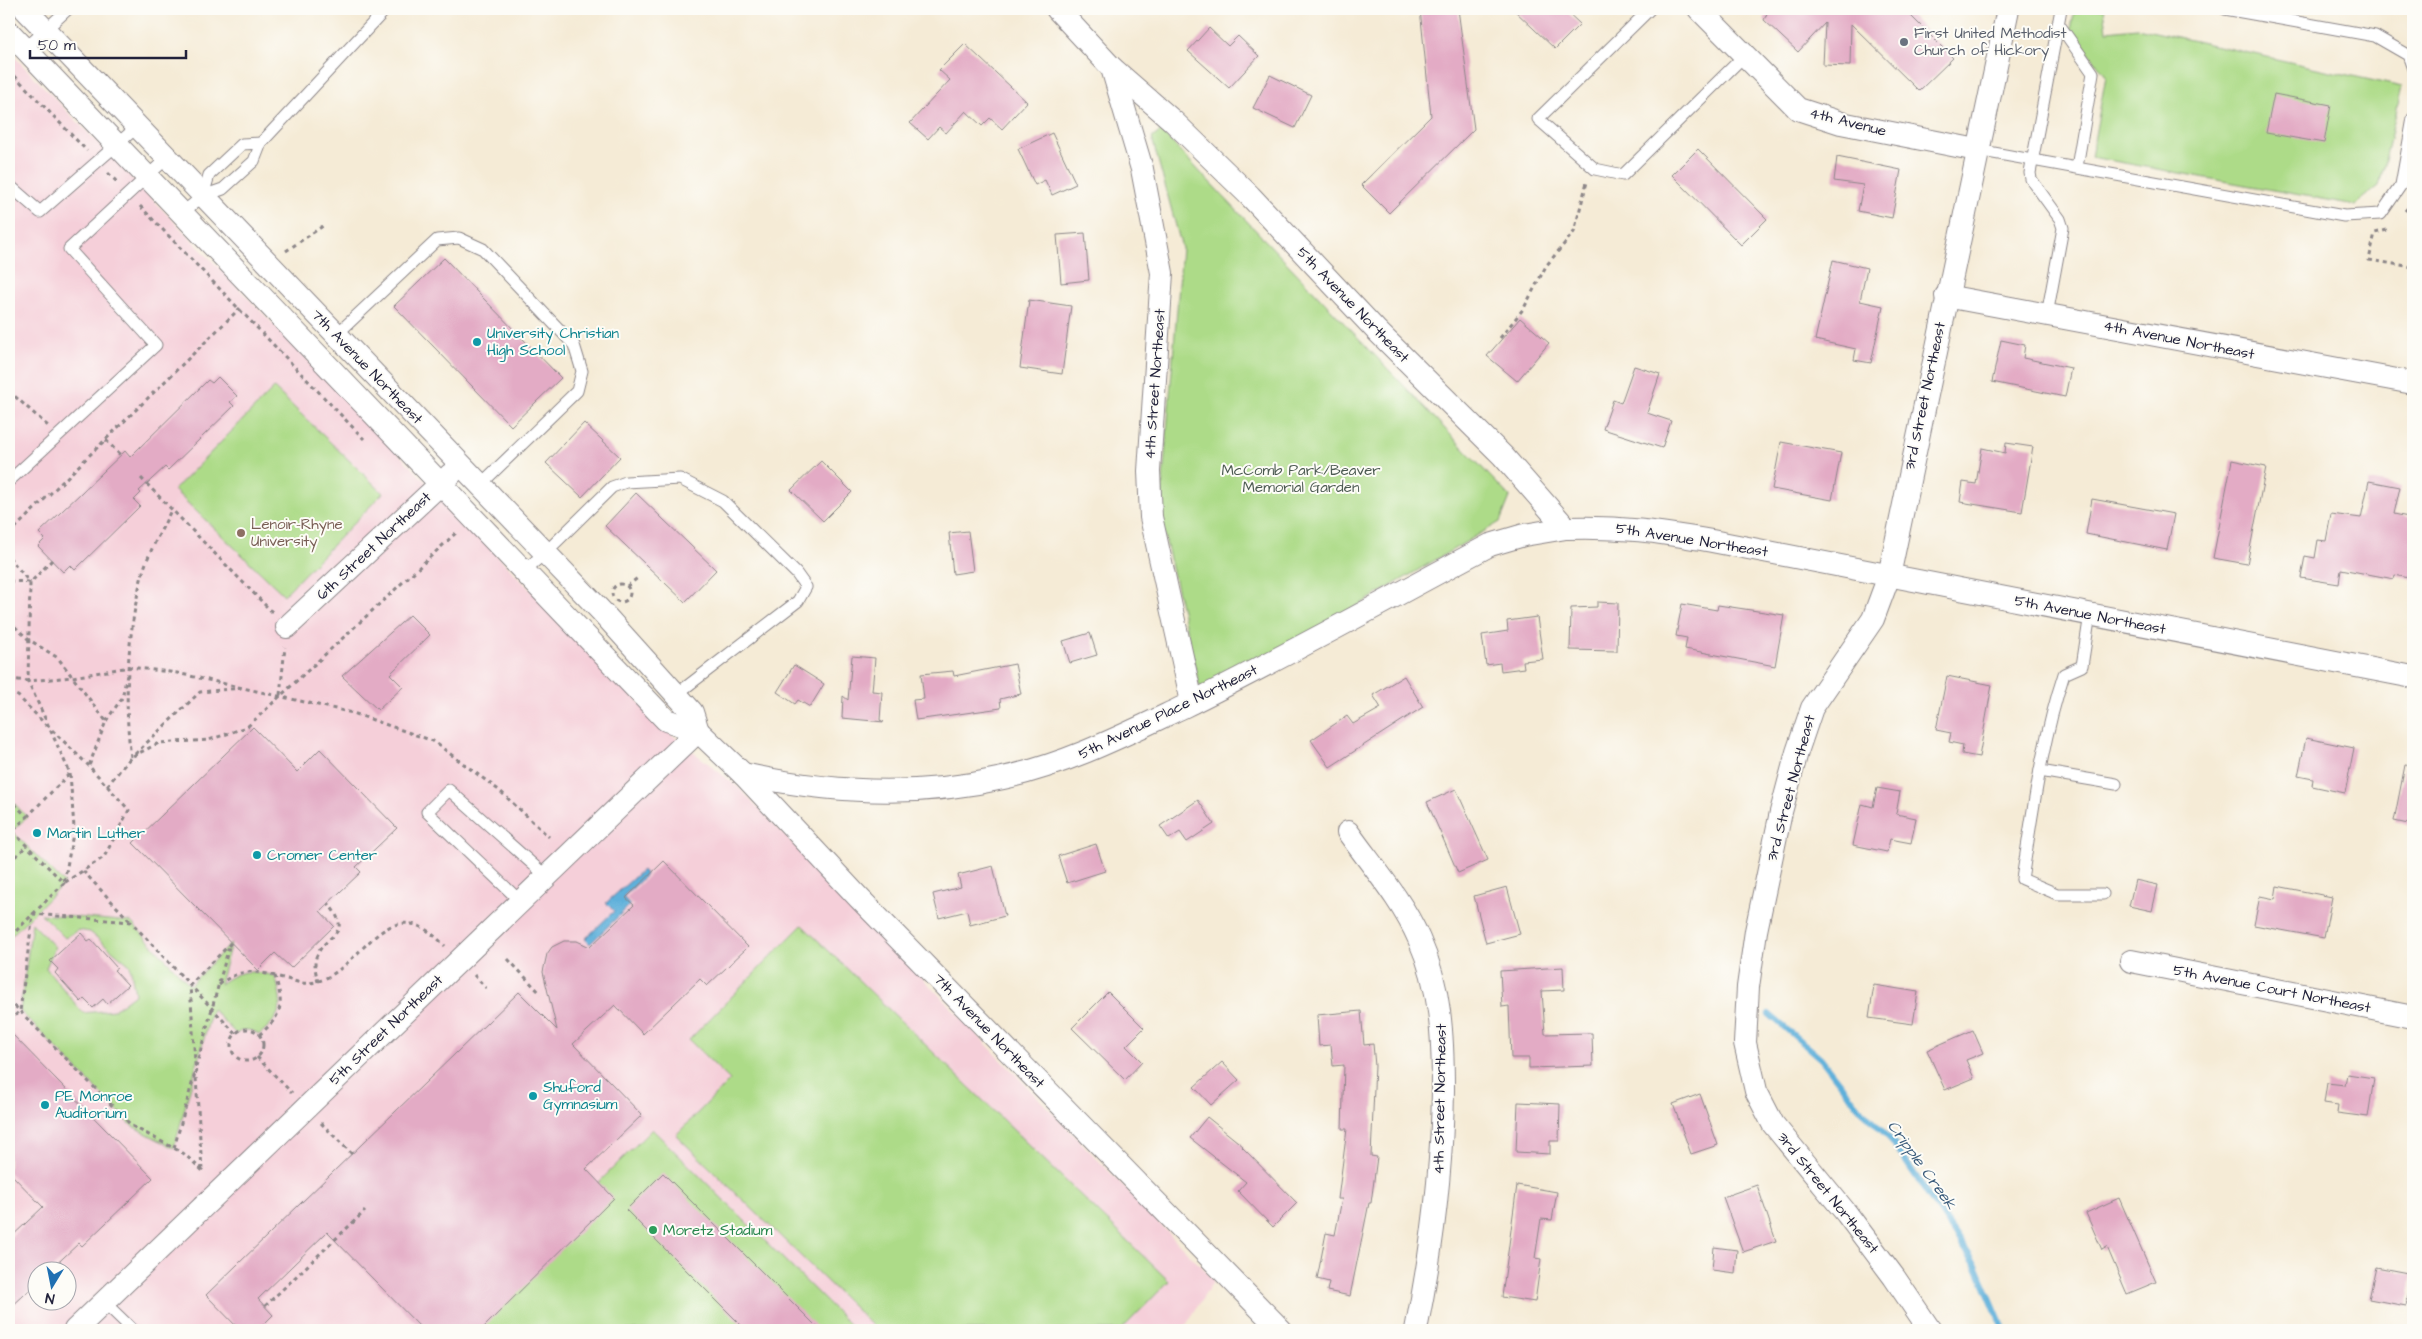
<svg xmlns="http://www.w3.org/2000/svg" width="2422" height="1339" viewBox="0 0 2422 1339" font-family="'Architects Daughter',sans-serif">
<rect width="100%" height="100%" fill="#fdfcf7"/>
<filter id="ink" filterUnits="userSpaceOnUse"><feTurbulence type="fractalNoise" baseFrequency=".02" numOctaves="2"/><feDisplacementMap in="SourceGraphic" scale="10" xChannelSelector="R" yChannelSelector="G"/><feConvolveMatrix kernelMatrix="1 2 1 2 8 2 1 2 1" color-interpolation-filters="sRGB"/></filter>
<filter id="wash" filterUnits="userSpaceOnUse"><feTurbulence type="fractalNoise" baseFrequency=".0096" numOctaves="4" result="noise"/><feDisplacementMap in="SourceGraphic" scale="20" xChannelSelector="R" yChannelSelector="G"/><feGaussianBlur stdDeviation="1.12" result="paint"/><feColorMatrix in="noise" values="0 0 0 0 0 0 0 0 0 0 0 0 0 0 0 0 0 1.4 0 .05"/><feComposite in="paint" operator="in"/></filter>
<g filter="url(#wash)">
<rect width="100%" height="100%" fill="#f5ebd6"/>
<path fill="#f5cfd9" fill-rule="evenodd" d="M9,51L666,730L739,788L1214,1280L1183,1330H9ZM38,1272H68V1302H38Z"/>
<g fill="#addb88" stroke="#687e62">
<path d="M2075,9H2104L2107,31L2137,28L2402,87L2379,186L2355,205L2091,157L2106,76L2071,29Z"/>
<path d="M1161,131L1510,497L1500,522L1202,697L1160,516L1182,248L1152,138Z"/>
<path d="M274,388L383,493L284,595L174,490Z"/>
<path d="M9,798L27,817L12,831L64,883L9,938Z"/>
<path d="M41,914L131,922L190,985L231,943L220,984C241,969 250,970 275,976C284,1005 283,1015 259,1035C252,1029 244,1028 236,1034L212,1009L174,1148L132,1126L20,1011L32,923L55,947L46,968L83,1013L114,1010L135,994L130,965L90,932L78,930L65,938Z"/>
<path d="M802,925L1169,1281L1121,1330H877L676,1135L730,1080L689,1040Z"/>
<path d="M652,1129L855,1330H451Z"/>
</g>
<path fill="#5eb0da" stroke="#40698a" d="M642,870L646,875L623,897L630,905L590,944L585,939L614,911L606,903Z"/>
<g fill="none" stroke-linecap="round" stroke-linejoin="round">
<path stroke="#5eb0da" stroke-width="6" d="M1769,1014L1821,1059L1856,1104L1892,1141L1976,1265L2004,1330"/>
</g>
<g id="blocks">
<g fill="#e3abc5">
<path d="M1420,9H1458L1474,129L1389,213L1361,185L1431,116Z"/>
<path d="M1513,9H1564L1580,24L1555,49Z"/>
<path d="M1769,9H1904L1953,58L1919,91L1851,24L1850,66L1823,65L1825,23L1798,52L1764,20Z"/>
<path d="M1209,28L1228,46L1238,36L1259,56L1229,88L1188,51Z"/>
<path d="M965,44L1027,102L1002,129L990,118L982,126L966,111L946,133L939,127L928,139L910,123L950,80L939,70Z"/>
<path d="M1270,75L1311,95L1295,128L1253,108Z"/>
<path d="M2274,94L2331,105L2324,143L2266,133Z"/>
<path d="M1052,133L1076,184L1052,195L1045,180L1035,185L1018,149Z"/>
<path d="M1698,149L1767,219L1741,245L1672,175Z"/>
<path d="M1837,157L1901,170L1892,218L1858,211L1863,185L1834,181Z"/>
<path d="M1085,233L1089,280L1061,283L1057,235Z"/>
<path d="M444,258L561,378L511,426L394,306Z"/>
<path d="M1833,260L1867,268L1860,301L1883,306L1871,363L1854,360L1856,349L1815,340Z"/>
<path d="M1029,300L1071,306L1062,374L1020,368Z"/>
<path d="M1520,318L1549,343L1517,381L1487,356Z"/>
<path d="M2001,340L2025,345L2023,358L2071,368L2065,397L1992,382Z"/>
<path d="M1634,366L1660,374L1647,413L1671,421L1662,448L1603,429L1613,400L1621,403Z"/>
<path d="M218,377L237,396L230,402L234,406L168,470L165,467L139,491L141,493L134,500L140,506L75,570L70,565L63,572L38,546L45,539L39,533L125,451L130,457L208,380L212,383Z"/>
<path d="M584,423L620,457L582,497L546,463Z"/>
<path d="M1781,442L1841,453L1832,500L1772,489Z"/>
<path d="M2006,443L2033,447L2022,512L1960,502L1963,482L1976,484L1982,448L2005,453Z"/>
<path d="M2232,460L2266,467L2247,564L2213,558Z"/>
<path d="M821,461L852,492L823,521L791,490Z"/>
<path d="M2369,481L2400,487L2394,514L2413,518V579L2395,575L2394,579L2341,569L2339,584L2301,578L2305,556L2315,558L2318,540L2326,541L2331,514L2361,518Z"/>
<path d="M636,493L716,570L685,602L605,526Z"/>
<path d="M2092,499L2174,514L2167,550L2086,534Z"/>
<path d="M968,531L973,571L953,574L949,533Z"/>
<path d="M1597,602L1618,603L1617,651L1570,650L1571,608L1597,607Z"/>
<path d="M1682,604L1717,610L1718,605L1784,615L1775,666L1685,649L1687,638L1676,636Z"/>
<path d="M410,615L430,635L390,674L403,687L378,710L342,676Z"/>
<path d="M1537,617L1543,659L1523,661L1524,668L1501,671L1500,663L1486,665L1482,635L1508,631L1507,621Z"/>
<path d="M1090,633L1097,655L1070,663L1063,641Z"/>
<path d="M852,656L875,658L872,691L882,692L880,720L884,722L842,718L843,696L848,700Z"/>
<path d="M1015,664L1021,694L1000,699L1001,708L916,720L913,700L924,699L921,674L953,671L954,676Z"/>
<path d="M794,665L824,684L810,707L798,700L795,704L777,692Z"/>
<path d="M1404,676L1423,707L1330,767L1311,740L1347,716L1353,724L1381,708L1373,695Z"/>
<path d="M1947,676L1992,685L1979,757L1962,754L1963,745L1949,742L1951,733L1936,730Z"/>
<path d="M253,727L297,772L320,749L397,828L356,867L361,872L320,911L334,926L291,968L275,953L258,970L133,843Z"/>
<path d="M2306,738L2354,748L2345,793L2312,786L2313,779L2298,776Z"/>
<path d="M2405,765L2413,766V825L2394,821Z"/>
<path d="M1877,788L1900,792L1896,814L1916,818L1911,843L1890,839L1887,852L1853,845L1862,804L1873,807Z"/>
<path d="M1456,789L1488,860L1458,873L1427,802Z"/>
<path d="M1198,800L1214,824L1187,842L1180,832L1169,839L1160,826Z"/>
<path d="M1096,844L1105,871L1067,883L1058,856Z"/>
<path d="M664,861L748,947L707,986L700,979L643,1034L615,1005L573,1044L642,1115L586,1169L614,1198L481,1330H423L327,1232L258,1299L273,1315L258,1330H240L206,1295L519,992L557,1030L543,972L547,954L552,947L564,941H577L590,947L634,905L626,898Z"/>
<path d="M993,866L1005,916L970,925L967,911L939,918L933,894L961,887L958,875Z"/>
<path d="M2135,880L2158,885L2152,911L2129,906Z"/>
<path d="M2277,886L2332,897L2324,938L2254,925L2260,896L2275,899Z"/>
<path d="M1507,887L1520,934L1486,943L1474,896Z"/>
<path d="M81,933L88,941L91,939L117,968L114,970L128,985L107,1004L103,999L93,1008L84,999L81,1002L55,973L58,969L50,961Z"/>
<path d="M1563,967L1564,990L1542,991L1545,1034L1592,1033L1593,1066L1529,1068V1058H1511L1509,1006L1502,1007L1500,971Z"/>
<path d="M1874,985L1918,992L1913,1024L1869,1018Z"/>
<path d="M1108,992L1144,1028L1126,1046L1142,1062L1125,1080L1072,1028Z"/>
<path d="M1361,1011L1364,1045L1373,1044L1375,1066L1371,1156L1377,1157L1371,1203H1369L1350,1296L1327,1291L1329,1282L1317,1279L1326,1233L1335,1235L1342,1199H1338L1347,1129H1342L1344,1065L1333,1066L1331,1045L1319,1046L1317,1015Z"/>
<path d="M1973,1030L1983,1053L1966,1060L1974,1078L1945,1090L1927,1050Z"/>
<path d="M9,1031L153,1178L82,1246L79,1243L48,1272H38V1282L9,1309V1239L43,1207L9,1172Z"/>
<path d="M1222,1062L1239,1080L1211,1105L1194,1087Z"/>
<path d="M2347,1074L2374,1078L2368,1117L2337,1113L2338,1105L2324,1103L2327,1083L2345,1085Z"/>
<path d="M1700,1094L1718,1145L1691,1154L1673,1104Z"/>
<path d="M1518,1102L1560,1104L1559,1141H1550V1154L1516,1152Z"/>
<path d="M1207,1117L1243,1146L1242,1147L1297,1203L1273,1227L1238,1191L1246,1182L1190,1138Z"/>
<path d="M663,1173L820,1330H746L626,1210Z"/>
<path d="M1517,1185L1557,1192L1552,1220L1541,1219L1535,1258L1541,1259L1535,1302L1502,1297Z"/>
<path d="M1757,1185L1776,1241L1743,1252L1723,1197Z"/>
<path d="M2119,1198L2156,1282L2127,1294L2107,1247L2102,1250L2086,1213Z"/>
<path d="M1714,1247L1737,1250L1735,1273L1712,1270Z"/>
<path d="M2376,1267L2413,1274L2406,1306L2369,1299Z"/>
</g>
</g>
</g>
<g filter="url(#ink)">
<use href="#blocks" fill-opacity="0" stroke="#8c8688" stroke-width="1"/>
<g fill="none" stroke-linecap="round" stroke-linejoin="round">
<defs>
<g id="service">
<path d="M1650,9L1538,119L1595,169L1623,175L1744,56"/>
<path d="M2225,9L2375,36L2408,55L2413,69"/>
<path d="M2058,23L2093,73L2077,167"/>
<path d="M25,49L68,9"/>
<path d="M261,143L386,9"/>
<path d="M1977,150L2344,216L2381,214L2401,185L2413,118"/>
<path d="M9,185L40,212L138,126"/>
<path d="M182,213L203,196L223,189L254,161L261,143L242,144L209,175L203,196"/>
<path d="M2047,315L2063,228L2060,219L2031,179L2030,173L2061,9"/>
<path d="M336,335L437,240L459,238L483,249L574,345L582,371L577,391L480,485"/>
<path d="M9,481L156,345L69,249L167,158"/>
<path d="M525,570L545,553L612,487L626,482L680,479L723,501L796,573L806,587L798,601L677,694"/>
<path d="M2090,614L2082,666L2064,674C2042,740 2033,811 2022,879L2057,894H2103"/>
<path d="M2040,771L2116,784"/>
<path d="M520,901L427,812L449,790L546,876"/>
<path d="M104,1302L133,1330"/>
</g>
<g id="minor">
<path d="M25,9L602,612L692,712L698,731"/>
<path d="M1057,9L1111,67L1173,121L1250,196L1376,330L1503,456L1566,528C1620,526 1659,532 1712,541L2413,677"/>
<path d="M1699,9L1798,109L1841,123L1977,150"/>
<path d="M9,32L666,720L698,731L743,774L859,898L1281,1330"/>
<path d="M1112,68L1142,169L1162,273L1149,471L1151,517L1192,702"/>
<path d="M1946,296L2413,383"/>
<path d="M287,627L451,474"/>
<path d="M743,774C829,793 916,798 1003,778C1067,764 1124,735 1183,707C1287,656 1388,599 1490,545L1524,535L1566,528"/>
<path d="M1348,832C1372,866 1402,900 1419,939C1441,988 1443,1037 1443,1090C1442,1171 1432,1251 1416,1330"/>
<path d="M2131,961L2413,1017"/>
<path d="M75,1330L698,731"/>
<path d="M1930,1330L1894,1277L1847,1214L1773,1124L1756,1091L1745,1043L1748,987L1756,931L1781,812L1797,752L1812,708L1873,619L1889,576L2008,9"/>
</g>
</defs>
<use href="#service" stroke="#8c8688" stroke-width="13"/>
<use href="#minor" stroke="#8c8688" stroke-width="24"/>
<g stroke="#8c8688" stroke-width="3" stroke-dasharray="4 4" stroke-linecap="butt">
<path d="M9,70L87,151"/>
<path d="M108,173L118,183"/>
<path d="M140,206L364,439"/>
<path d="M2405,211L2413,202"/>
<path d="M2387,230L2375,233L2369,260L2413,267"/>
<path d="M286,251L323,226"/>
<path d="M1500,338L1524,308L1546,266L1574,232L1587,182"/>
<path d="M9,391L48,426"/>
<path d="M106,440L121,456"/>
<path d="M141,478L272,612"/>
<path d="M9,534L240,308"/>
<path d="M9,557L30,583"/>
<path d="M52,560L30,583L28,681L70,773L74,828L64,883"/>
<path d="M9,581L30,582"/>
<circle cx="621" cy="593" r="9"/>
<path d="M627,586L639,577"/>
<path d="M9,621L28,639L58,658L106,721L89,766L129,810L104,857L64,883"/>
<path d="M9,679L28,681L73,677L129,667L177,673L353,713L433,741L500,791L549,837"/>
<path d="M9,692L18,696L47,726"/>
<path d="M280,695L285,647"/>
<path d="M106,721L122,698L127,675"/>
<path d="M52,730L89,766"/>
<path d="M135,754L200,692L241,688"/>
<path d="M131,757C123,702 128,626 143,572C149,551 162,530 171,510"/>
<path d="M107,786L131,757L159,743L209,740L247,727L458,531"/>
<path d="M9,798L27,817L12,831L64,883L9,938"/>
<path d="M27,817L70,773"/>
<path d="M9,862L27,846"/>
<path d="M83,871L130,921"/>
<path d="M508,959L541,994"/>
<path d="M474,975L486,988"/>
<path d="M318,982C316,974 313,963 317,955C328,931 354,936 328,903"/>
<path d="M219,985C243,965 259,972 287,979C294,981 301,984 309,983C362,978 383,880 445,946"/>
<path d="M9,1000L132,1126L183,1153L203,1171"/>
<path d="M9,1021L20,1011L33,914L131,922L236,1034"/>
<circle cx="247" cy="1045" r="16"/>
<path d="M259,1035C283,1015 284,1005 275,976"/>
<path d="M257,1057L292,1093"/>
<path d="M196,1067L230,943"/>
<path d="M321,1123L352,1154"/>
<path d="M174,1148L195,1073"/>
<path d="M202,1170L190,985L231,943"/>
<path d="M265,1306L365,1211"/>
</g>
<use href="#service" stroke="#fff" stroke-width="11"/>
<use href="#minor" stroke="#fff" stroke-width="22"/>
</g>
</g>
<circle fill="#6b7280" stroke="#fdfcf7" stroke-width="2" cx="1904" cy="42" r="5"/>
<g fill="#0f9aa8" stroke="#fdfcf7" stroke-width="2">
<circle cx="477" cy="342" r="5"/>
<circle cx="37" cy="833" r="5"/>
<circle cx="257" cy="855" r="5"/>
<circle cx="533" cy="1096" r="5"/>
<circle cx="45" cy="1105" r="5"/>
</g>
<circle fill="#8d6e63" stroke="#fdfcf7" stroke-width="2" cx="241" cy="533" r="5"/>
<circle fill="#2e9e5b" stroke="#fdfcf7" stroke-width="2" cx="653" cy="1230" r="5"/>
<g text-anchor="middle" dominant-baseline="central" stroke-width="4" stroke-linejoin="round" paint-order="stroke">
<g font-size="15" fill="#5b616d" stroke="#fdfcf7" text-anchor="start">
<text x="1914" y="33">First United Methodist<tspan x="1914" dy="17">Church of Hickory</tspan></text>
</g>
<g font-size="15" fill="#22223b" stroke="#fdfcf7">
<text transform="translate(1848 122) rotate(14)">4th Avenue</text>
<text transform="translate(1353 305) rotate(46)">5th Avenue Northeast</text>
<text transform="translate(2179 340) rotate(11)">4th Avenue Northeast</text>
<text transform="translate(367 367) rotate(46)">7th Avenue Northeast</text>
<text transform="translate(1155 384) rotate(-86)">4th Street Northeast</text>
<text transform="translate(1925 396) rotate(-78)">3rd Street Northeast</text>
<text transform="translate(1692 540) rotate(9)">5th Avenue Northeast</text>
<text transform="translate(374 546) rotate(-43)">6th Street Northeast</text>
<text transform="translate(2090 615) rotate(11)">5th Avenue Northeast</text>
<text transform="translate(1168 712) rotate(-26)">5th Avenue Place Northeast</text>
<text transform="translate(1791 788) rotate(-75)">3rd Street Northeast</text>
<text transform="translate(2272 989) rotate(11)">5th Avenue Court Northeast</text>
<text transform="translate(386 1030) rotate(-44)">5th Street Northeast</text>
<text transform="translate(989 1031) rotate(46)">7th Avenue Northeast</text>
<text transform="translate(1440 1099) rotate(-89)">4th Street Northeast</text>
<text transform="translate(1828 1193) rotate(51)">3rd Street Northeast</text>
</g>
<g font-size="15" fill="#0d838f" stroke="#fdfcf7" text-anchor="start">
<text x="487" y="333">University Christian<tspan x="487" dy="17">High School</tspan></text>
<text x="47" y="833">Martin Luther</text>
<text x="267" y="855">Cromer Center</text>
<text x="543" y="1087">Shuford<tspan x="543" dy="17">Gymnasium</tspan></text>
<text x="55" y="1096">PE Monroe<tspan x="55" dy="17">Auditorium</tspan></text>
</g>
<g font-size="15" fill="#4c5a52" stroke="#fdfcf7">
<text x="1301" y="470">McComb Park/Beaver<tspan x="1301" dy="17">Memorial Garden</tspan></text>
</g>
<g font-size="15" fill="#785e54" stroke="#fdfcf7" text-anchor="start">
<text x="251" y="524">Lenoir-Rhyne<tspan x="251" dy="17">University</tspan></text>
</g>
<g font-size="15" fill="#27864d" stroke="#fdfcf7" text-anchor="start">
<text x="663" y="1230">Moretz Stadium</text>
</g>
<g font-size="16" font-style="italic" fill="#3a5b7b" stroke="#fdfcf7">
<text transform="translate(1922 1165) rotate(54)">Cripple Creek</text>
</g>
</g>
<rect width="2422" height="1339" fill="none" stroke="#fdfcf7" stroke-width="30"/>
<g transform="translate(52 1286) rotate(190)"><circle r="24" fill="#fdfcf7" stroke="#a5a5ac"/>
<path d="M0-4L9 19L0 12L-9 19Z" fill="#1f6fb2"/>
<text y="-8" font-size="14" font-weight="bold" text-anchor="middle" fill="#22223b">N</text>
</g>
<path d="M30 50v8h156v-8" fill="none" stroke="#22223b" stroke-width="2.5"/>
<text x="38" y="50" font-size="15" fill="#22223b" stroke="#fdfcf7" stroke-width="4" paint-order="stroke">50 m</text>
</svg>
